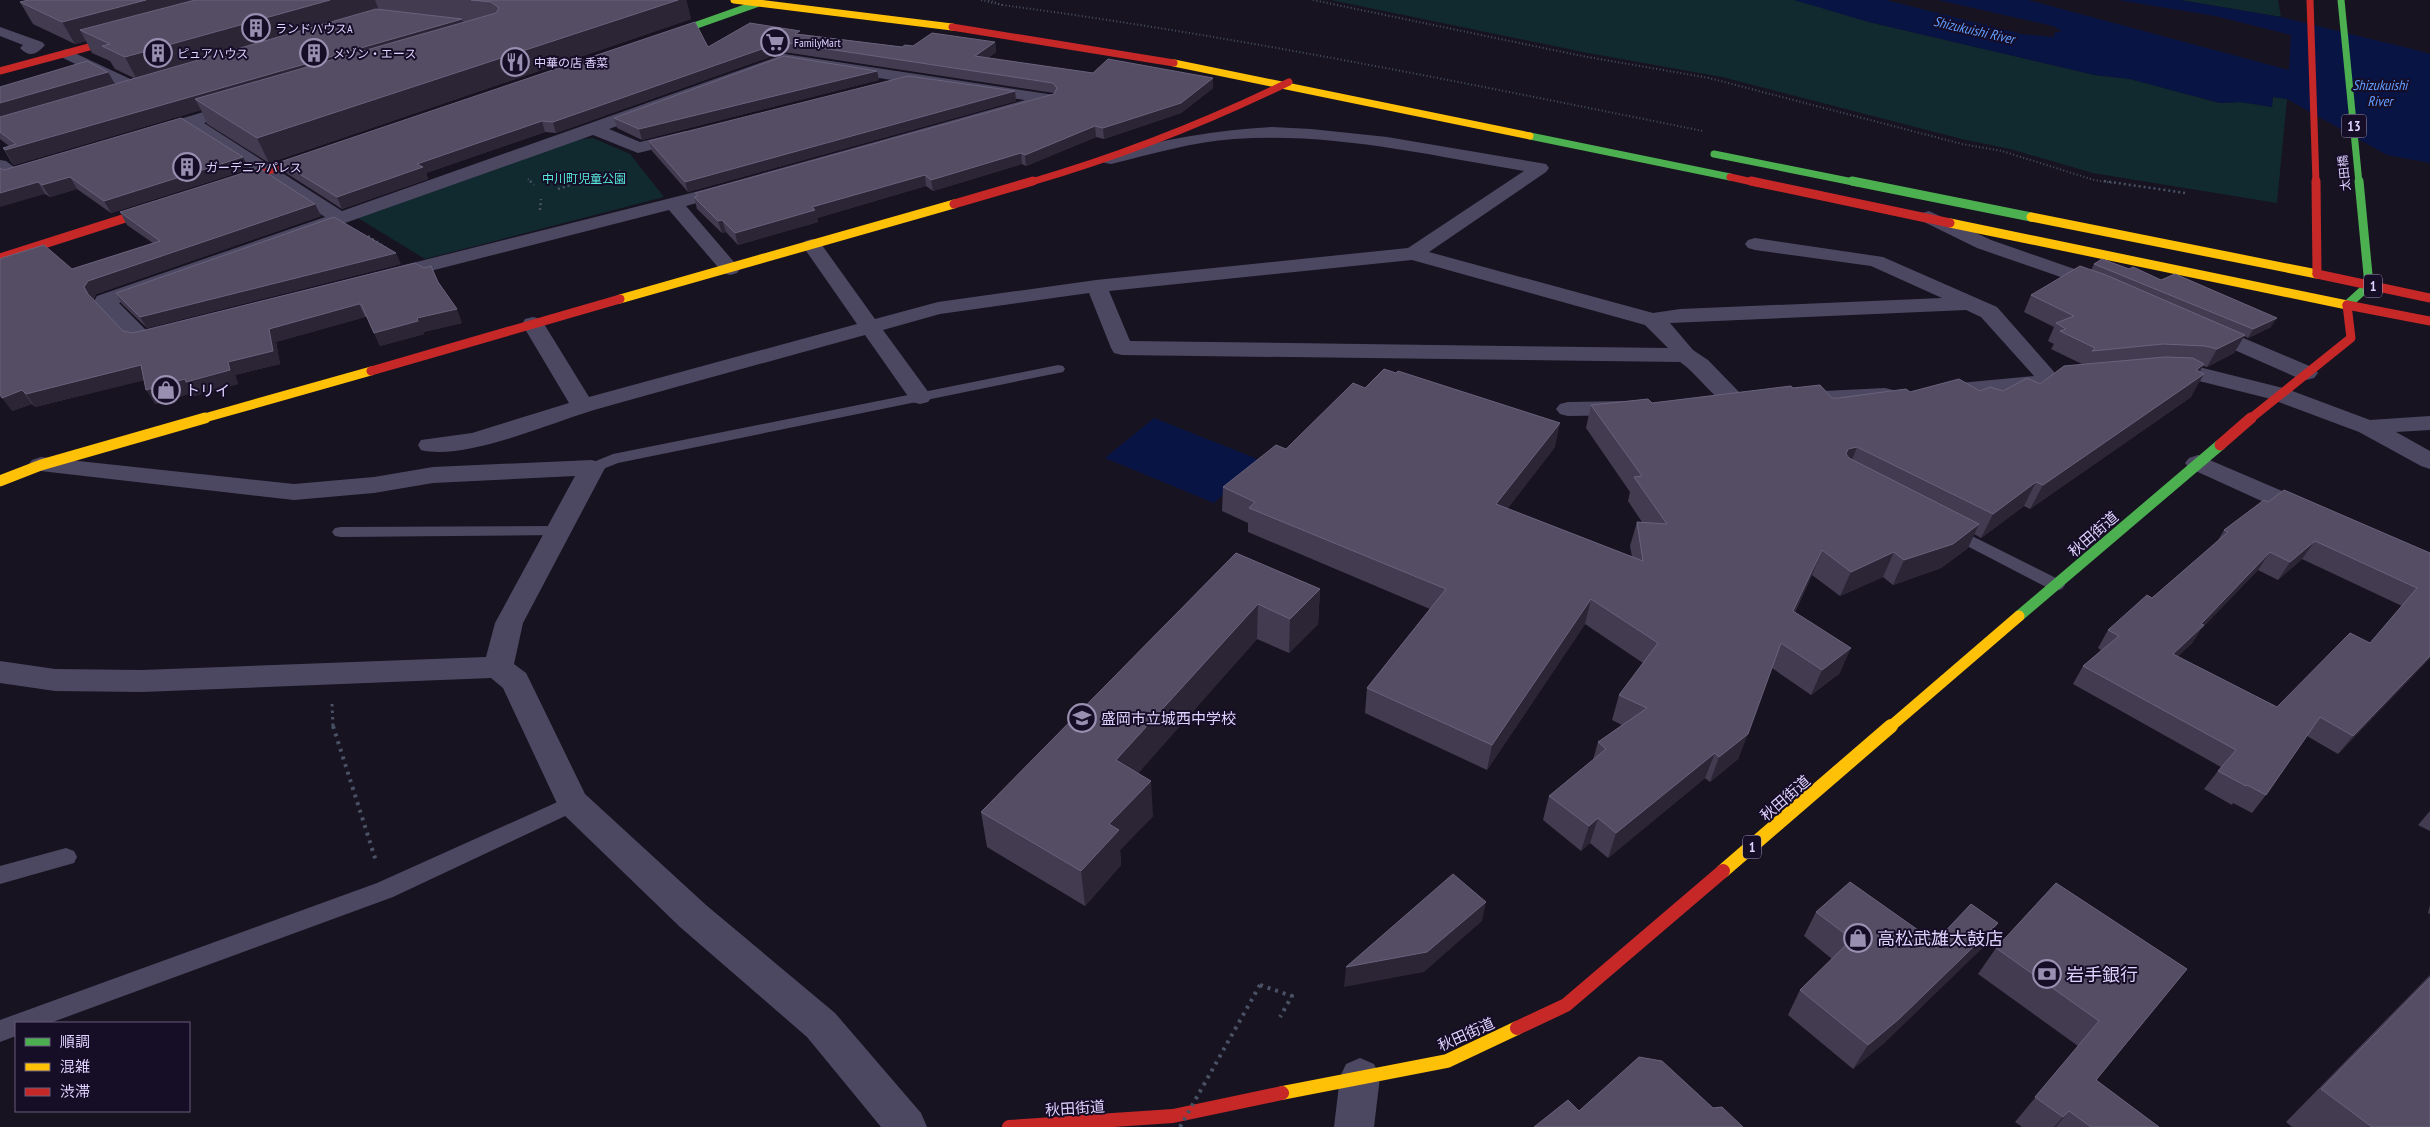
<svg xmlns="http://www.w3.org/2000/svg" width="2430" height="1127" viewBox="0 0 2430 1127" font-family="'PT Sans Narrow','Noto Sans JP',sans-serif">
<rect width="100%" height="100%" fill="#181321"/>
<g fill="#112a30">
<path d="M1331,0H1796L1869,22L2095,75L2130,79L2220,103L2241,102L2272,107L2273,97L2287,99L2277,203L2093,173L2010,149L1962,139L1722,77L1588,53Z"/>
<path d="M2180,0H2278L2281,17Z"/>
<path d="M593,138L630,154L664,197L425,259L358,218L580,139Z"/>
</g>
<g fill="#081444">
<path d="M1794,0H1886L2021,34L2054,37V33L2062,31L2053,26L1938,0H2028L2289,70L2291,35L2215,16L2118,0H2180L2281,17L2416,50L2430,54V163L2387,155L2287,99L2273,97L2272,107L2241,102L2220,103L2130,79L2095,75L1869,22Z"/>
<path d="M1154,418L1260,460L1214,503L1105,458Z"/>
</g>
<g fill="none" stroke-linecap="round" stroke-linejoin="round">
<g stroke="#485264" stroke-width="2" stroke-dasharray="1 2.5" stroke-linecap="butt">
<path d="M981,0L1002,5L988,0"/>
<path d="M1313,0L1582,56L1709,78L1962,144L2002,151L2094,180L2113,183"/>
<path d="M1002,5C1238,36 1470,84 1703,131"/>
<path d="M528,179L532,183"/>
<path d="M579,183L622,170"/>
</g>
<g stroke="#485264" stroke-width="2.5" stroke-dasharray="2 3" stroke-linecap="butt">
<path d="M530,181L534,185"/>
<path d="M2104,181L2185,193"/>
<path d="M558,189L583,181"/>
<path d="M540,210L541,199"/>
<path d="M368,236L386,248"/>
</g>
<path stroke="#485264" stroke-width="3" stroke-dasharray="2.5 4" stroke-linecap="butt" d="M332,704L333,727"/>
<g stroke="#485264" stroke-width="4" stroke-dasharray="3 5" stroke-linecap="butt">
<path d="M333,726L376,861"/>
<path d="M1260,985L1292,996L1280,1017"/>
</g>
<g fill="#4d4862" fill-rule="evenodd">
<path d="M1058,365L1063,366L1065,369L1063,372L618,463L598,471H586L584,468L586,465L613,454Z"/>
<path d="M1950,525L2062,581L2065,585L2062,589L2056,591L2050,589L1944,534L1942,530L1944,526Z"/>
<path d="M558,526L564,527L567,531L564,535L341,537L335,536L332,532L335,528L341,527Z"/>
<path d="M573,795L580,797L584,803L580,809L393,897L50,1023H16V1036L0,1042V1020L377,883Z"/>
<path d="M66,848L74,851L77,857L74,863L0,884V866Z"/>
</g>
<g fill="#4d4862" fill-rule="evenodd">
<path d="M0,27L42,42L45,45C38,53 30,59 20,48L23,45L0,36Z"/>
<path d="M66,49L141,84L143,87L141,90H129L61,57L58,54Z"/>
<path d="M785,54L1048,94L1054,95L1056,99L1054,103L686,206L740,269L737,273L730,275L723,273L669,210L141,345L133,343L94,301L97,296L325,217L188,128L152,138L146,137L143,133L146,129L234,103H246L248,107L246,111L204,123L342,211ZM786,64L1025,100L703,190L146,330L119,303L593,135L638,153L692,140L695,136L692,132L686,131L640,142L609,129Z"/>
<path d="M1272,127L1311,129L1387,137L1546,164L1549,168L1546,172L1429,252L1653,313L1680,309L1942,298L1871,266L1755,250L1748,248L1745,244L1748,240L1755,238L1883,257L1997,307L2063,382L2059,387L2051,389L1938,399L1930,397L1926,392L1930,387L1938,385L2034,376L1981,317L1966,310L1670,323L1693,350L1708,360L1742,395L1885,388L1893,390L1897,395L1893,400L1885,402L1736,409C1717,404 1698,374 1680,362L1122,355L1114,353L1111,348L1089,293L940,314L883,330L932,397L928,402L920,404L912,402L865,335C774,360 684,385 594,410C551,423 463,461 421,450L418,445L421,440L472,433L569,403L522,324L525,319L533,317L541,319L589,397L857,324L802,245L805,241L812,239L819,241L875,319L938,302L1096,280L1408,248L1524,171C1428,155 1332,132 1234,139C1192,142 1152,154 1111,164L1105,163L1102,159L1105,155C1161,140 1214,130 1272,127ZM1412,260L1645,325L1668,348L1130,341L1109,291Z"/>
<path d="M0,160L6,161L14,167L39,161L45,162L48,166L45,170L11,180L0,174Z"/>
<path d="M1929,211L1991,240L2109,281L2112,285L2109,289L2102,291L2095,289L1977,248L1922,221L1919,217L1922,213Z"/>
<path d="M2206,322L2314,368L2318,373L2314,378L2306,380L2298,378L2198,334L2195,329L2198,324Z"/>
<path d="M2167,365L2195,366L2287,389L2370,420L2430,416V430L2396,432L2430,451V469L2421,466L2359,432L2271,399L2195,380L2159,377L2156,372L2159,367Z"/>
<path d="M1627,401L1635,403L1639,408L1635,413L1627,415L1568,416L1560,414L1556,409L1560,404L1568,402Z"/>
<path d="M2198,455L2317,506L2321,512L2317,518L2308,520L2299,518L2189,468L2185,463L2189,458Z"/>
<path d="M41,457L294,484L374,477L433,467L592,460L601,463L605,468L523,623L514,664L526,673L530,681L585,794L706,905L835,1013L921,1113L927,1127H881L807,1037L680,927L561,812L503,688L491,678L142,692L55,691L0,683V661L55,669L142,670L486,657L495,623L575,476L433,483L374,493L294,500L32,470L28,465L32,460Z"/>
<path d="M1360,1058L1374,1064L1380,1077L1374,1127H1334L1340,1077L1346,1064Z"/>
</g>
<g stroke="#4caf50" stroke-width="7">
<path d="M2341,0L2359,183"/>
<path d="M663,37L759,3"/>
<path d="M1530,136L1730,177"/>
<path d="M1714,154L1858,183"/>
</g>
<g stroke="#4caf50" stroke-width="9">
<path d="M1852,181L2031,217"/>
<path d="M2347,305L2369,285L2359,181"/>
</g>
<path stroke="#4caf50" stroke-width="11" d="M2019,616L2220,445"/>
<g stroke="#ffc107" stroke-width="7">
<path d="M734,0L952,27"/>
<path d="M1174,63L1530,136"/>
</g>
<g stroke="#ffc107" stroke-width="9">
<path d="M2031,217L2317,274"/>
<path d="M1950,223L2347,305"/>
<path d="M620,299L954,204"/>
<path d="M201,419L371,371"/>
</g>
<g stroke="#ffc107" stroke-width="11">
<path d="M0,481L41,465L205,418"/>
<path d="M1890,727L2019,616"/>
</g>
<g stroke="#ffc107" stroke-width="14">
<path d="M1723,871L1891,726"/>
<path d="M1282,1093L1447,1061L1517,1028"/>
</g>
<g stroke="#c62828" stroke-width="7">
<path d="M2310,0L2316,183"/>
<path d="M952,27L1174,63"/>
<path d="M0,71L126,37"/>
<path d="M1730,177L1757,183"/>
<path d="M233,183L319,154"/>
<path d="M1028,183C1118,157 1205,123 1289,82"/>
</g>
<g stroke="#c62828" stroke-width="9">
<path d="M1751,181L1950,223"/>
<path d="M2316,181L2317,274"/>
<path d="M229,184L237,181"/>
<path d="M954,204L1033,181"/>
<path d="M0,258L160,207"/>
<path d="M2317,274L2430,298"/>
<path d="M2347,305L2430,321"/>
<path d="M371,371L620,299"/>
<path d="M2250,419L2351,338L2347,305"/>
</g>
<path stroke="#c62828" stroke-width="11" d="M2220,445L2251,418"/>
<g stroke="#c62828" stroke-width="14">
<path d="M1517,1028L1566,1005L1723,871"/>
<path d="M1009,1127L1173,1116L1282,1093"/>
</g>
<path stroke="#485264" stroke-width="4" stroke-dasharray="3 5" stroke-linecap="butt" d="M1180,1127L1260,985"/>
</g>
<g fill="#433c51" fill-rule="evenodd">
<path d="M28,0H686L691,19L269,163L207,124L201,110L14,165L12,163L3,148L9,146L0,139V87L115,84L134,78L115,69L110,61L92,53L86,41L75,44L33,24L20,2Z"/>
<path d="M801,34L902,47L995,42L996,52L988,58L1093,73L1213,88L1181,113L1104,139L1096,137L1026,166L1022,164L933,191L926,186L817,218L818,222L738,245L726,232L722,233L697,209L694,197L696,196L695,193L1054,94V93L784,52L556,133L545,132L426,173L428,179L342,209L286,173L280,162L708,47Z"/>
<path d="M877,71L879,80L642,140L617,128L614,118Z"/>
<path d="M1015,91L1016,101L688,192L652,151L649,141Z"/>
<path d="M243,157L249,169L111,213L77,189L50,197L45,194L4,170Z"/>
<path d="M315,204L321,216L96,294L93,300L123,331L133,333L438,282L462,323L423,332L424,334L380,346L367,317H365L276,342L280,364L235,375L238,384L194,396L192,393L155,404L144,380L35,407L32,404L12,411L72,269L153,243L127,225L120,212Z"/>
<path d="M401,264L147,328L122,304L116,293Z"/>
<path d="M2094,264L2129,269L2161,280L2271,327L2248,338L2244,336L2234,353L2207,367L2203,366L2200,372L2191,397L2030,509L2024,506L1981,538L1974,534L1968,548L1941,568L1893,585L1883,577L1840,596L1812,575L1795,612L1840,673L1811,695L1772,668L1738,759L1710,782L1705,778L1608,858L1590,843L1581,851L1543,820L1549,796L1593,760L1598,742L1622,725L1612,720L1619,695L1643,663L1585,624L1487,770L1365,713L1367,688L1430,609L1248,532V523L1222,511L1223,487L1286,449L1365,388L1555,447L1507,509L1632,557L1630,546L1637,522H1642L1628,501L1630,492L1586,428L1591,405L1652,403L1793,388L1832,398L1910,392L2003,391L2040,384L2084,365L2051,349L2054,344L2048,341L2054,327L2024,312L2031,295L2091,270Z"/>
<path d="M2268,502L2430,553V658L2338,754L2307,736L2266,795L2252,813L2233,803L2232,805L2204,789L2221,767L2073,684L2083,666L2101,650L2098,648L2108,630L2152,598L2217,542L2224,530ZM2302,559L2402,606L2370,643L2277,707L2177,657L2192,643L2201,629L2258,570L2278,580Z"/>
<path d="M1236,553L1320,589L1318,624L1289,653L1257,639L1138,773L1153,816L1120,850L1121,865L1085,906L987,847L981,812Z"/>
<path d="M2430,811V831L2418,825Z"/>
<path d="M2430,905V914L2428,913Z"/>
<path d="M1816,912L1935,942L1998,923L1982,948L1884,1043L1853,1069L1788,1015L1800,990L1832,959L1804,936Z"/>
<path d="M1996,948L2187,969L2096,1080L2159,1127H2022L2015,1122L2078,1046L1978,974Z"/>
<path d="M2430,975V1127H2292L2286,1122Z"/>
</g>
<g fill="#2b2536">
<path d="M146,0H239L80,30L86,41L75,44L62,22Z"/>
<path d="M330,0H375L379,10L137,80L125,57Z"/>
<path d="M678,0H686L691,19L269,163L257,138Z"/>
<path d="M462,19L467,33L195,99L201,110L14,165L5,150Z"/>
<path d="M782,42L784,52L556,133L553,122Z"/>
<path d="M995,42L996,52L976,66L975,56Z"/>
<path d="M877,71L879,80L642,140L639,129Z"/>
<path d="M108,72L116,86L0,120V103Z"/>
<path d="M1213,78V88L1181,113L1104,139L1103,128Z"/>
<path d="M1015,91L1016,101L688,192L685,182Z"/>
<path d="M542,121L545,132L426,173L428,179L342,209L337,197L417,164Z"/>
<path d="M1095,126L1096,137L1026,166L1025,155Z"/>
<path d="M1021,153L1022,164L933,191L931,180Z"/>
<path d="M243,157L249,169L111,213L104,201Z"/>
<path d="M925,175L926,186L817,218L818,222L738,245L735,233L812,207Z"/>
<path d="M70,177L77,189L50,197L42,185Z"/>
<path d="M38,182L45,194L0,207V193Z"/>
<path d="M315,204L321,216L96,294L92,300L88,294L84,287L88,281Z"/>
<path d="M722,220L726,232L722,233L718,221Z"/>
<path d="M396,253L401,264L147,328L140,317Z"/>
<path d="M359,304L365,317L276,342L280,364L235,375L238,384L194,396L192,393L155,404L146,390L228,362L269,329Z"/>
<path d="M457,309L462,323L423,332L424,334L380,346L374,333L417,318Z"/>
<path d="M2277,318L2271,327L2248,338L2253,329Z"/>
<path d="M2245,335L2234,353L2207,367L2217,349Z"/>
<path d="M2204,364L2195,380L2204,374L2191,397L2030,509L2043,485Z"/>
<path d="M141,365L149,379L35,407L26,394Z"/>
<path d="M22,390L32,404L12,411L2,398Z"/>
<path d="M1560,423L1555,447L1492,529L1496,504Z"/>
<path d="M1857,447L1848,470L1839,473L1848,449Z"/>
<path d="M2036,482L2024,506L1981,538L1993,514Z"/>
<path d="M1979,524L1968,548L1941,568L1893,585L1904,560Z"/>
<path d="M2315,541L2302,559L2278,580L2290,562Z"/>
<path d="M1822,550L1812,575L1783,636L1793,611Z"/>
<path d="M1894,552L1883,577L1840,596L1851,572Z"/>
<path d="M2270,552L2258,570L2201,629L2192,643L2161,672L2173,654L2201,624Z"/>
<path d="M1320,589L1318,624L1289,653L1290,619Z"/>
<path d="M1591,599L1585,624L1487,770L1492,745Z"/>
<path d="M1258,604L1257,639L1119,795L1116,760Z"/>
<path d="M1851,648L1840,673L1811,695L1822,670Z"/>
<path d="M2430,656V658L2338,754L2353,736Z"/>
<path d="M1748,734L1738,759L1710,782L1719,757Z"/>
<path d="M1715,753L1705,778L1608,858L1616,833Z"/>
<path d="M1151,781L1153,816L1120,850L1121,865L1085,906L1081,871L1109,824Z"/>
<path d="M1598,818L1590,843L1581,851L1589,826Z"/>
<path d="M1486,902L1482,921L1424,972L1344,987L1346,967Z"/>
<path d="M1998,923L1982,948L1884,1043L1853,1069L1868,1045Z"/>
<path d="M2069,1111L2056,1127H2054L2063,1117Z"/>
</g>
<g fill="#544d64" stroke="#69627c" fill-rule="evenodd">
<path d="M28,0H146L62,22L20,2Z"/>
<path d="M195,0H330L125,57L102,46L110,44L80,30Z"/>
<path d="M471,0H678L257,138L195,99L496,13L499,8L491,2Z"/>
<path d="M376,9L462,19L5,150L3,148L16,144L0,132V117Z"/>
<path d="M695,22L708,47L750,23L800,31L795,34L902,47L905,45L913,46L932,33L995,42L975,56L1093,73L1108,59L1213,78L1181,103L1103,128L1095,126L1025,155L1021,153L931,180L925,175L812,207L815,210L735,233L722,220L718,221L694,197L698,196L695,193L1054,94L1057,88L1053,83L782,42L553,122L542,121L417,164L423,167L337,197L280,162Z"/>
<path d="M784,56L877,71L639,129L614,118Z"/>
<path d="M87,61L108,72L0,103V87Z"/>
<path d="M908,76L1015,91L685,182L649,141Z"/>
<path d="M181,118L243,157L104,201L70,177L42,185L38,182L0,193V168L4,170Z"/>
<path d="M259,168L315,204L88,281L84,287L88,294L123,331L133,333L415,263L424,268L431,266L438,282L457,309L417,318L418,321L374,333L361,304H359L269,329L273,351L228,362L230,370L186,382L185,379L146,390L141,365L26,394L22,390L2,398L0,395V259L2,258L44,245L72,269L160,241L120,212Z"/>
<path d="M334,217L396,253L140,317L116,293Z"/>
<path d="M2102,259L2129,269L2133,267L2161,280L2175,274L2277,318L2253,329L2094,264Z"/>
<path d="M2080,266L2106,275L2245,335L2217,349L2205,346L2163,344L2092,351L2095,348L2060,331L2066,329L2056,323L2074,316L2031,295Z"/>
<path d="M2165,357L2193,358L2204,364L2196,370L2204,374L2043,485L2036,482L1993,514L1857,447L1848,449L1846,454L1849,458L1979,524L1953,544L1904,560L1894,552L1851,572L1822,550L1793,611L1851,648L1822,670L1781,643L1748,734L1719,757L1715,753L1616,833L1598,818L1589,826L1549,796L1606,749L1598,742L1647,708L1619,695L1658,643L1591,599L1492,745L1367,688L1446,589L1249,508L1255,502L1223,487L1276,445L1286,449L1353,383L1365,388L1384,369L1396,373L1398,371L1560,423L1496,504L1643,561L1637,522L1667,524L1634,477L1642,476L1591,405L1648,399L1652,403L1791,386L1793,388L1820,385L1832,398H1838L1906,389L1910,392L1959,379L1980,391L1990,387L2003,391L2027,378L2040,384L2064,366Z"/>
<path d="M2284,490L2430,553V656L2353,736L2320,717L2266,795L2247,785L2246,786L2218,771L2236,750L2083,666L2119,636L2108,630L2147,595L2152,598L2228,532L2224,530L2264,500L2268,502ZM2315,541L2417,588L2370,643L2350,633L2277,707L2173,654L2204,625L2201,624L2270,552L2290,562Z"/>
<path d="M1236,553L1320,589L1290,619L1258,604L1116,760L1151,781L1109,824L1119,830L1081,871L981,812Z"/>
<path d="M1453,874L1486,902L1427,952L1346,967Z"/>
<path d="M1850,882L1935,942L1971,904L1998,923L1899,1019L1868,1045L1800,990L1852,939L1816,912Z"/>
<path d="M2056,883L2187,969L2096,1080L2159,1127H2091L2069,1111L2063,1117L2035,1097L2099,1021L1996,948Z"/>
<path d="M2430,978V1127H2372L2321,1089Z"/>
<path d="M1639,1057L1662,1061L1713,1108L1722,1107L1743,1127H1534L1568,1100L1579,1111Z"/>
</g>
<defs>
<symbol id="building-ring" viewBox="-11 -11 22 22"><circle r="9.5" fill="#160d27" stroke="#9990b1" stroke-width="1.5"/><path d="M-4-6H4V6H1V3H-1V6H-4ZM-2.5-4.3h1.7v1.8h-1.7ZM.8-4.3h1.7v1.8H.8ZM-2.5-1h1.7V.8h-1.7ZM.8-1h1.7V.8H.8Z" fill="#9990b1"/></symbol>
<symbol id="supermarket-ring" viewBox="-11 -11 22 22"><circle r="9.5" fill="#160d27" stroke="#9990b1" stroke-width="1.5"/><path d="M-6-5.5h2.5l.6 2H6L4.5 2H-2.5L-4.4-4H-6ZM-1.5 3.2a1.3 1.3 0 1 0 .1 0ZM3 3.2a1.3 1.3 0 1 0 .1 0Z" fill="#9990b1"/></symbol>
<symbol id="restaurant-ring" viewBox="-11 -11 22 22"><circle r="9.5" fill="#160d27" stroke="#9990b1" stroke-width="1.5"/><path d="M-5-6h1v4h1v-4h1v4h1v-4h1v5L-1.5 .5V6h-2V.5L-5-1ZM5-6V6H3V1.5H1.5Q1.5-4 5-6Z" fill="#9990b1"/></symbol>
<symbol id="shop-ring" viewBox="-11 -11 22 22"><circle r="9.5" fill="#160d27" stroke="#9990b1" stroke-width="1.5"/><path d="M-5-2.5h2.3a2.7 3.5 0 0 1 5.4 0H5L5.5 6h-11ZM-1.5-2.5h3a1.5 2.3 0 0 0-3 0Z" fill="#9990b1"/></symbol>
<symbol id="school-ring" viewBox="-11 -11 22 22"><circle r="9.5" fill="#160d27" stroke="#9990b1" stroke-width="1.5"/><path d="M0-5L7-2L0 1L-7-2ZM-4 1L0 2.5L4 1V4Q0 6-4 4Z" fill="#9990b1"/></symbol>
<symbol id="bank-ring" viewBox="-11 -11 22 22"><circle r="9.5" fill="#160d27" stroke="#9990b1" stroke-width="1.5"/><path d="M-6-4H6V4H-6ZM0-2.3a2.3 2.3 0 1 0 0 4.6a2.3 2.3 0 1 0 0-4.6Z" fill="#9990b1"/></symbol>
</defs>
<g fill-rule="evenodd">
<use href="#building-ring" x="240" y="12" width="32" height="32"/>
<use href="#supermarket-ring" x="759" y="26" width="32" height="32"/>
<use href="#building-ring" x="142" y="37" width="32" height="32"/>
<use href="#building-ring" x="298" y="37" width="32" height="32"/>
<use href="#restaurant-ring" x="499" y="46" width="32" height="32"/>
<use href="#building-ring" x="171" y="151" width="32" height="32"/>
<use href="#shop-ring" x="150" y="374" width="32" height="32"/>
<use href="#school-ring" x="1066" y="702" width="32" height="32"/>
<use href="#shop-ring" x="1842" y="922" width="32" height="32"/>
<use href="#bank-ring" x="2031" y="958" width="32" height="32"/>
</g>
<g text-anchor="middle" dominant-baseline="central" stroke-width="4" stroke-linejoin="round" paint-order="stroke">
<g font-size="12" fill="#dfd3ff" stroke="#160d27" text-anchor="start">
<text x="275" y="28">ランドハウスA</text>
<text x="794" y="42">FamilyMart</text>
<text x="177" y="53">ピュアハウス</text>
<text x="333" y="53">メゾン・エース</text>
<text x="534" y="62">中華の店 香菜</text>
<text x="206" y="167">ガーデニアパレス</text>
</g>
<g font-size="12" fill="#dfd3ff" stroke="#160d27">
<text transform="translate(2344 173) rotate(-96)">太田橋</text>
</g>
<g font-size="12" fill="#56e9da" stroke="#160d27">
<text x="584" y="178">中川町児童公園</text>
</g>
<g font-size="14" font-style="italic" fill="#619eff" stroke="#160d27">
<text transform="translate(1974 30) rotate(13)">Shizukuishi River</text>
<text x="2380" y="85">Shizukuishi<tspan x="2380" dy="16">River</tspan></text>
</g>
<g fill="#160d27" stroke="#a398be" stroke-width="1">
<rect x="2341.5" y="114.5" width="25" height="23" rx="4"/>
<rect x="2364" y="274.5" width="18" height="23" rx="4"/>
<rect x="1743" y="835.5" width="18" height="23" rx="4"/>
</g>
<g font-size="14" font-weight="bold" fill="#dfd3ff">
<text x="2354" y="126">13</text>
<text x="2373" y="286">1</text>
<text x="1752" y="847">1</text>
</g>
<g font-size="15" fill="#dfd3ff" stroke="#160d27" text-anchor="start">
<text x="185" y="390">トリイ</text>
<text x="1101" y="718">盛岡市立城西中学校</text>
</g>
<g font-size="15" fill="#dfd3ff" stroke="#160d27">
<text transform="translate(2093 534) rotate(-41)">秋田街道</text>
<text transform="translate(1785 798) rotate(-41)">秋田街道</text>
<text transform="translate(1466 1034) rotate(-24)">秋田街道</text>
<text transform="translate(1075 1108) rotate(-4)">秋田街道</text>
</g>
<g font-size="18" fill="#dfd3ff" stroke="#160d27" text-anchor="start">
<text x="1877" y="938">高松武雄太鼓店</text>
<text x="2066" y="974">岩手銀行</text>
</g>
</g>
<rect x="15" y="1022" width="175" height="90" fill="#160d27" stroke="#665c7d"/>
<rect x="25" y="1038" width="25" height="8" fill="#4caf50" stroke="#665c7d"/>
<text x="60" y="1047" font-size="15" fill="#dfd3ff">順調</text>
<rect x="25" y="1063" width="25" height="8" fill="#ffc107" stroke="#665c7d"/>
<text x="60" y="1072" font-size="15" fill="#dfd3ff">混雑</text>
<rect x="25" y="1088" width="25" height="8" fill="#c62828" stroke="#665c7d"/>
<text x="60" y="1097" font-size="15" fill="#dfd3ff">渋滞</text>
</svg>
